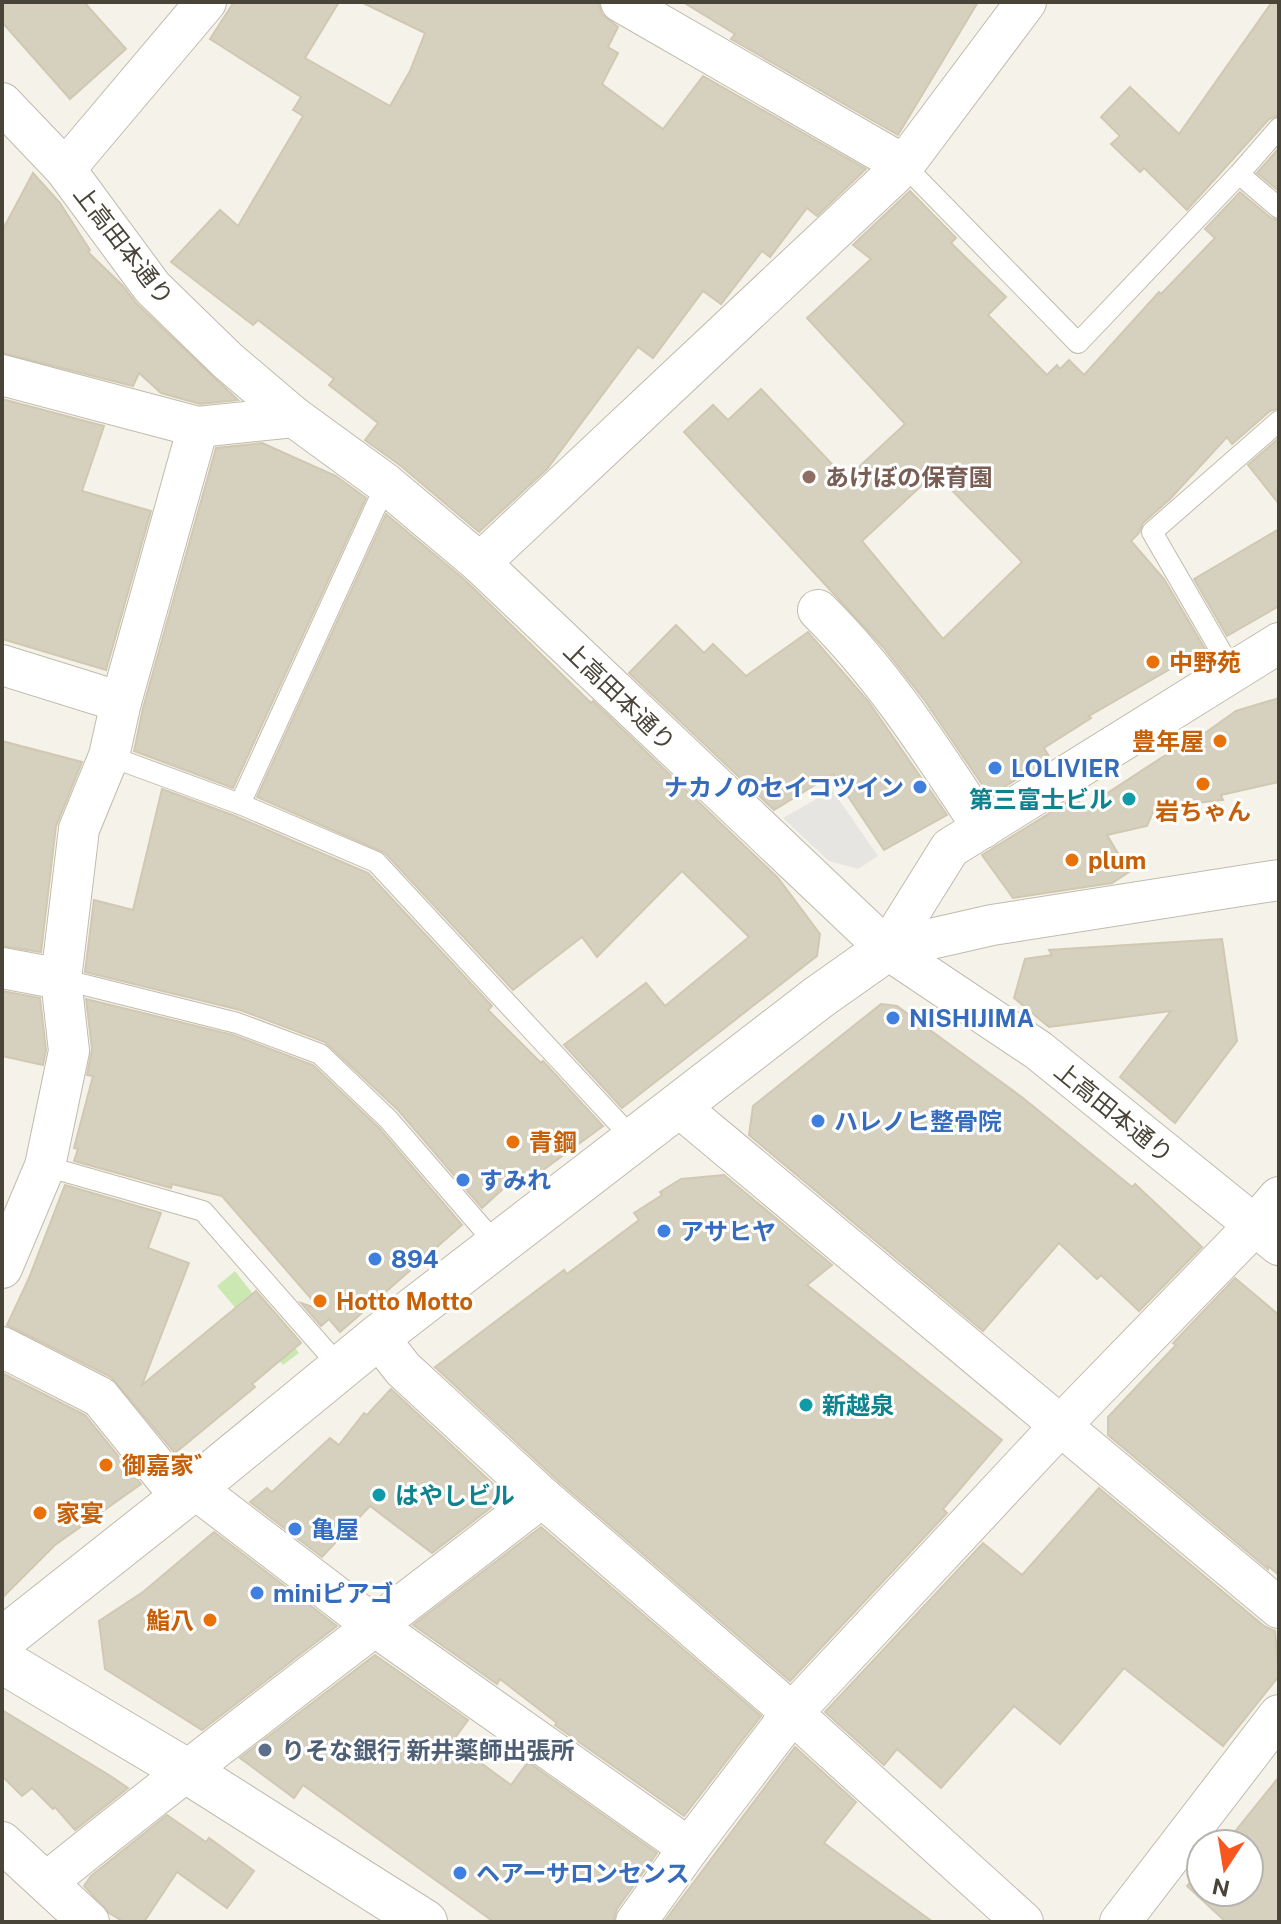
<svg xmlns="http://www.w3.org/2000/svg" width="1281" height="1924" viewBox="0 0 1281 1924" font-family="'Public Sans','Noto Sans JP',sans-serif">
<rect width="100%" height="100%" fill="#f5f2ea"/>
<path fill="#cbe8b3" d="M235,1271L299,1353L283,1365L217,1286Z"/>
<path fill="#e6e5e1" d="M832,790L878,856L858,869L829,861L783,818Z"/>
<g fill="#d6d0bf" stroke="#d1c8b2" stroke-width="2" fill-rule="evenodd">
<path d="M2,2H84L126,49L70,99L2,22Z"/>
<path d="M234,2H339L305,58L390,106L410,71L425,33L361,2H598L602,14L618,27L608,47L618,53L602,84L663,129L703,76L866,169L817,216L807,208L770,257L762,251L721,304L703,291L653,358L638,347L547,469L479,532L401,466L365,440L378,423L329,385L334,379L258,320L253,325L171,262L220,210L238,226L303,116L293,110L301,97L210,39Z"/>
<path d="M683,2H978L898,135L731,39L735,34Z"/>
<path d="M1272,2H1279V115L1269,119L1187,210L1144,168L1140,172L1111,144L1120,136L1101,117L1130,87L1179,134Z"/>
<path d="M1279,148V191L1257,173Z"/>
<path d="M33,173L60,203L90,250L88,252L123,286L136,303L238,400L200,404L161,393L139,373L133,386L2,353V231Z"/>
<path d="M910,191L956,238L951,243L1006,297L988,315L1047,375L1057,365L1060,369L1069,360L1084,375L1159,292L1161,294L1215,238L1205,229L1240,192L1271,218L1279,221V408L1270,411L1232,444L1227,437L1170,499L1143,523L1139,533L1131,541L1164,579L1205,649L1089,716L1091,718L1044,748L1050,758L990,796L925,701L882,646L684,432L713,405L728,420L761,389L846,479L905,424L807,318L871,259L853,245ZM935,473L1022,562L943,639L862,541Z"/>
<path d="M2,399L104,426L82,491L151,511L106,670L2,639Z"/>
<path d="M1279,438V504L1248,465Z"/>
<path d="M262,443L336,476L366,498L233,788L134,751L143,708L216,448Z"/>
<path d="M386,514L465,580L591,703L593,701L778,878L820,934L817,956L622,1108L564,1045L646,983L665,1006L749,937L682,871L597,957L582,937L513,990L385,853L257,797Z"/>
<path d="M1279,529V606L1227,636L1194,579Z"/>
<path d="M676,625L704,653L713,644L746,676L808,632L868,701L947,815L884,850L833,774L774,810L629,673Z"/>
<path d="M1279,698V782L1221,795L1223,800L1187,804L1183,812L1156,805L1147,826L1107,835L1129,872L1112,883L1013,898L982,855L1076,797L1083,809L1161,758L1205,733L1236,711Z"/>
<path d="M2,741L82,762L56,826L41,952L2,946Z"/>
<path d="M162,789L235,816L368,873L492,1006L488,1010L541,1063L543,1061L603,1126L524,1184L516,1177L482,1208L398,1110L325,1042L240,1010L85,972L94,900L133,910Z"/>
<path d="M1222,939L1237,1041L1175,1123L1120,1077L1171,1011L1049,1027L1014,998L1025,959L1052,955L1049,950Z"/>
<path d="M2,991L40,998L46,1050L43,1065L2,1056Z"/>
<path d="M86,999L233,1035L313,1065L379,1128L462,1225L340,1332L329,1319L321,1326L301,1303L321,1310L222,1196L172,1184L171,1188L74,1161L78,1149L74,1148L93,1076L87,1075L92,1049Z"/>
<path d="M881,1004L897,1006L1023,1098L1132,1187L1135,1184L1202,1247L1139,1311L1101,1275L1097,1279L1059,1243L983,1331L749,1135L753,1106Z"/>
<path d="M724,1175L832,1265L807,1285L1002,1440L943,1509L947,1513L790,1681L557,1480L435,1367L564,1270L567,1274L639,1220L634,1213L662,1195L660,1192L681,1179Z"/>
<path d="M65,1185L161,1213L148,1248L189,1263L142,1385L256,1291L301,1343L252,1384L255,1387L175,1453L111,1377L7,1325L29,1278Z"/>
<path d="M1235,1278L1279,1315V1575L1268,1566V1569L1108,1435V1417L1176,1345L1173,1343Z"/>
<path d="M2,1373L85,1415L141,1484L55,1545L2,1598Z"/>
<path d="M391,1389L506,1496L432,1553L370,1506L322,1557L250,1502L267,1488L272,1492L330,1438L339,1445L364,1413L367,1415Z"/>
<path d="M1099,1488L1264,1626L1275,1631L1279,1676L1223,1746L1124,1668L1060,1744L1014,1706L941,1788L897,1749L884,1765L825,1712L983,1543L1022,1575Z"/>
<path d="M541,1527L761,1716L684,1816L555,1725L557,1723L500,1679L497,1684L413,1625Z"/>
<path d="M214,1532L337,1626L202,1730L105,1669L99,1621L143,1592Z"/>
<path d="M375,1655L468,1720L452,1742L511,1785L528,1762L657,1853L617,1909L613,1922H494L303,1785L294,1798L240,1758Z"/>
<path d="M2,1710L109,1775L128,1788L75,1830L55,1807L53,1809L32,1788L22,1796L2,1776Z"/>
<path d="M795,1747L856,1802L824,1843L933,1922H664Z"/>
<path d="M1279,1777V1922H1226L1187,1886L1201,1871V1892H1249V1844H1225Z"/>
<path d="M167,1815L206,1842L209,1838L254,1871L227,1908L177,1872L144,1922H124L109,1913L84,1886L91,1876Z"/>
</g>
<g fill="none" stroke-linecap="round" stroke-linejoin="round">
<defs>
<g id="service">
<path d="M904,165L1078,343L1239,174L1279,128"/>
<path d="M1239,174L1279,208"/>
<path d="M1233,672L1152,532L1279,421"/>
<path d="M109,756L240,804L376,862L635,1141"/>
<path d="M240,804L386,484"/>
<path d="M61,979L237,1023L320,1054L388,1119L497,1245"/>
<path d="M45,1166L203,1211L340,1367"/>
</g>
<g id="minor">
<path d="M621,2L904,165"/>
<path d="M2,103L65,169L152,287L228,361L294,417L386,484L480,563L887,949L1038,1050L1279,1245"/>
<path d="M65,169L206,2"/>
<path d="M2,375L198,427L294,417"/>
<path d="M480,563L904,165L1026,2"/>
<path d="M818,610C884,675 932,751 983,828"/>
<path d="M2,665L121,702"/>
<path d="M887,949L950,848L1279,643"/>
<path d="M887,949L992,925L1279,880"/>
<path d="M2,968L61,979"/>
<path d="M679,1107L1279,1608"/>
<path d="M2,1268L45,1166L69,1051L61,979L79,829L109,756L121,702L198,427"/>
<path d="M378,1337L403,1369L542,1497L792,1713L1023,1922"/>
<path d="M2,1347L100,1397L181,1497"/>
<path d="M194,1488L376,1627L689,1848"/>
<path d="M2,1842L89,1922"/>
<path d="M47,1882C209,1750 377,1626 542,1497"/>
<path d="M636,1922L689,1848L792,1713L1059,1427L1255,1225L1279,1197"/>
<path d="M1120,1922L1279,1715"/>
</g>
<g id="tertiary">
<path d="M2,1640L194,1488L378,1337L819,997L887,949"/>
<path d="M2,1661L185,1770L425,1922"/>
</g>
</defs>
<use href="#service" stroke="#c0bbac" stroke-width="22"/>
<use href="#minor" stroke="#c0bbac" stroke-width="42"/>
<use href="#tertiary" stroke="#c0bbac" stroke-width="46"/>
<use href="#service" stroke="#fff" stroke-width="20"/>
<use href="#minor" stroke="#fff" stroke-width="40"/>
<use href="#tertiary" stroke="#fff" stroke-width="44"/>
</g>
<circle fill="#8d6e63" stroke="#fff" stroke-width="3" cx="809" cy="477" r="8"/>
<g fill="#e8710a" stroke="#fff" stroke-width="3">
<circle cx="1153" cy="662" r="8"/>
<circle cx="1220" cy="741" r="8"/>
<circle cx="1203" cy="784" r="8"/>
<circle cx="1072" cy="860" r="8"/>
<circle cx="513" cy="1142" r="8"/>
<circle cx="320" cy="1301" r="8"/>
<circle cx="106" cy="1465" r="8"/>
<circle cx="40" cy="1513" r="8"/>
<circle cx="210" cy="1620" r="8"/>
</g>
<g fill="#3f7fe0" stroke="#fff" stroke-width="3">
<circle cx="995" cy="768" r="8"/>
<circle cx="920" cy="787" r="8"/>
<circle cx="893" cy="1018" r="8"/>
<circle cx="818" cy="1121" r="8"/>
<circle cx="463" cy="1180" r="8"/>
<circle cx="664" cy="1231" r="8"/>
<circle cx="375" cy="1259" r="8"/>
<circle cx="295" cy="1529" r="8"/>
<circle cx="257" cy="1593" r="8"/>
<circle cx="460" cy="1873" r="8"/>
</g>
<g fill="#0f9aa8" stroke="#fff" stroke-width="3">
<circle cx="1129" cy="799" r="8"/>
<circle cx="806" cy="1405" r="8"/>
<circle cx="379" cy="1495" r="8"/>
</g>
<circle fill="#5c6f8a" stroke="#fff" stroke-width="3" cx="265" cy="1750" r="8"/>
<g text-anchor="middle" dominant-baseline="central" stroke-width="6" stroke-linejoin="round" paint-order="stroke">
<g font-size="24" fill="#484438" stroke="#fff">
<text transform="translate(124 245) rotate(52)">上高田本通り</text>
<text transform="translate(620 696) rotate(44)">上高田本通り</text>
<text transform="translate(1114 1112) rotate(39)">上高田本通り</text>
</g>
<g font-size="24" font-weight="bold" fill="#785e54" stroke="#fff" text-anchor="start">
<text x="825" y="477">あけぼの保育園</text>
</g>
<g font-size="24" font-weight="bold" fill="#c56008" stroke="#fff" text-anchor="start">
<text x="1169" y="662">中野苑</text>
<text x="1204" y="741" text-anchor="end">豊年屋</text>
<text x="1203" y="811" text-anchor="middle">岩ちゃん</text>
<text x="1088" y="860">plum</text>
<text x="529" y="1142">青鋼</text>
<text x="336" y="1301">Hotto Motto</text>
<text x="122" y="1465">御嘉家゛</text>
<text x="56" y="1513">家宴</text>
<text x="194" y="1620" text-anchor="end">鮨八</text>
</g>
<g font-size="24" font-weight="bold" fill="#366cbe" stroke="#fff" text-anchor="start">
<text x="1011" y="768">LOLIVIER</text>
<text x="904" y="787" text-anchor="end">ナカノのセイコツイン</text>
<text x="909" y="1018">NISHIJIMA</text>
<text x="834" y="1121">ハレノヒ整骨院</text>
<text x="479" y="1180">すみれ</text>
<text x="680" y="1231">アサヒヤ</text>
<text x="391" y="1259">894</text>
<text x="311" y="1529">亀屋</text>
<text x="273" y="1593">miniピアゴ</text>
<text x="476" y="1873">ヘアーサロンセンス</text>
</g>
<g font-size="24" font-weight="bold" fill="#0d838f" stroke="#fff" text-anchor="start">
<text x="1113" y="799" text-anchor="end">第三富士ビル</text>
<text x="822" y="1405">新越泉</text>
<text x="395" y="1495">はやしビル</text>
</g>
<g font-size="24" font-weight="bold" fill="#4e5e75" stroke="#fff" text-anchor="start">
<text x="281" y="1750">りそな銀行 新井薬師出張所</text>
</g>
</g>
<rect width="1281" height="1924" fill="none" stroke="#484438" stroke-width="8"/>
<g transform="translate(1225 1868) rotate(192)"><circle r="38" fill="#ffffff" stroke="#b6b4af" stroke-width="2"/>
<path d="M0-6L14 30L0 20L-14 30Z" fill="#f7561f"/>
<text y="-12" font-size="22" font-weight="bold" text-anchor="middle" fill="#484438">N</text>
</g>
</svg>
